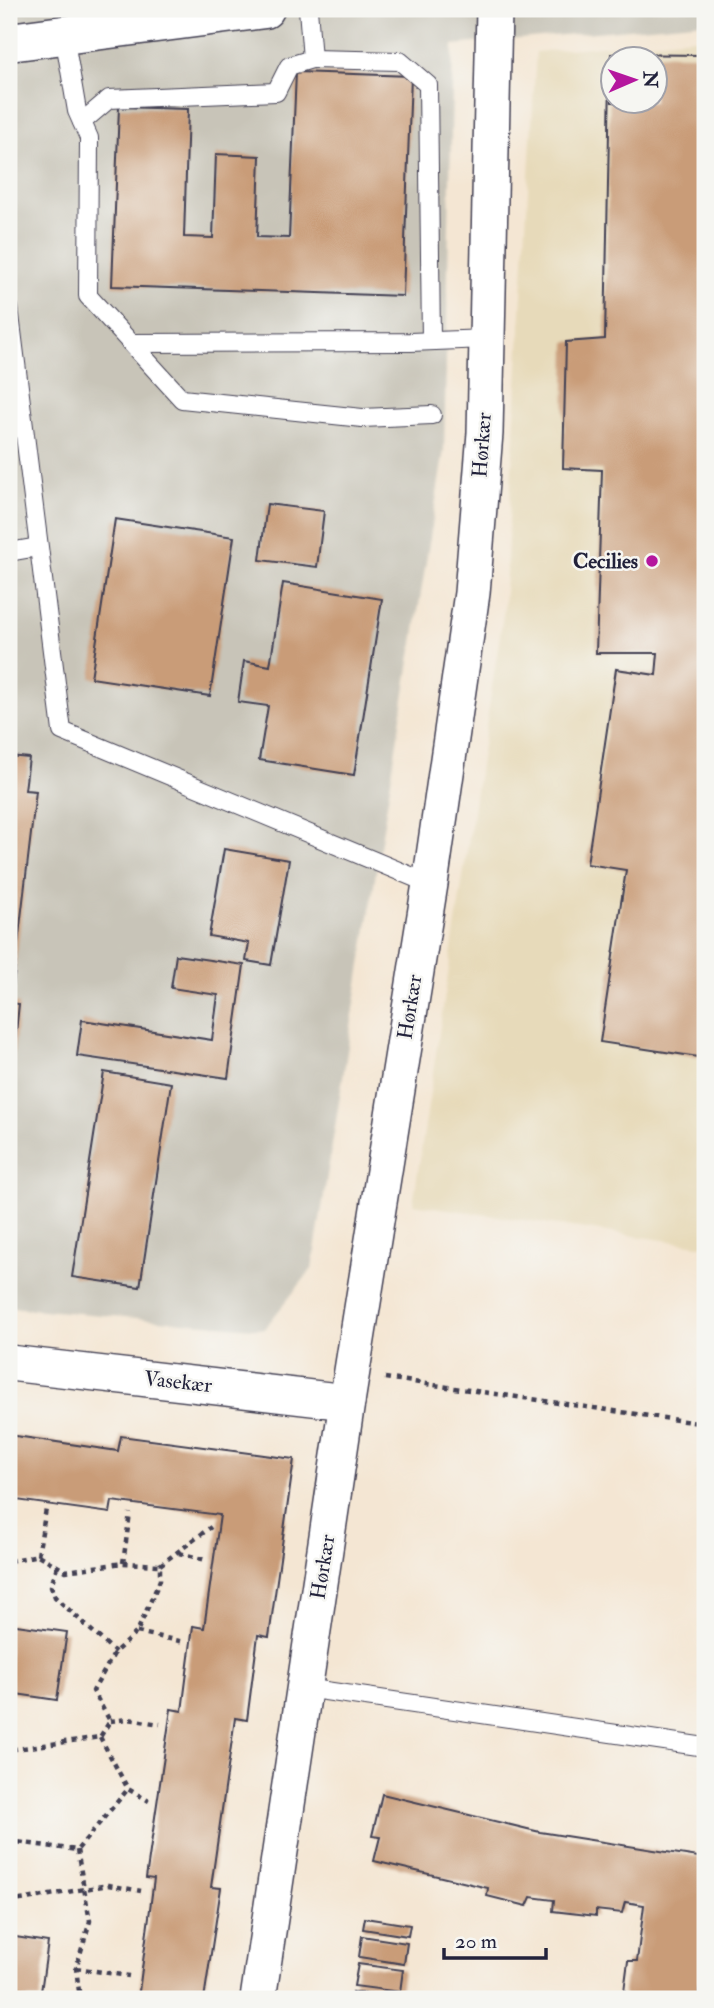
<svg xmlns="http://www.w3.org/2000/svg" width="714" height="2008" viewBox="0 0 714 2008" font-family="'IM FELL Double Pica',serif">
<rect width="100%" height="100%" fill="#f6f6f2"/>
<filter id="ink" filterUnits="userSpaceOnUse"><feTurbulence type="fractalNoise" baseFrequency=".0143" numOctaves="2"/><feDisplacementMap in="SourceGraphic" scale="14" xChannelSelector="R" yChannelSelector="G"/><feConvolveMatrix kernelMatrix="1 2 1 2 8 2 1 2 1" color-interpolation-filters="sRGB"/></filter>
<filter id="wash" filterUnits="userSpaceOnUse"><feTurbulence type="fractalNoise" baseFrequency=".00686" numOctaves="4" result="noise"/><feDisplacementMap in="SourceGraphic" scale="28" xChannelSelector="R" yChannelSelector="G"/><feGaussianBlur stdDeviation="1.57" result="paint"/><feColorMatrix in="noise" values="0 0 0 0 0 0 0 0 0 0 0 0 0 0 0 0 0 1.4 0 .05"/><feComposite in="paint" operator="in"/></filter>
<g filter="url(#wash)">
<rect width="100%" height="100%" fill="#f4e6d3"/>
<path fill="#e7daba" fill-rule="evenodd" d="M705,37V1246L413,1204L504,609L536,52ZM612,60H654V102H612Z"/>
<path fill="#c8c4b8" d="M9,9H705V22L453,45L444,450L312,1269L264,1329L9,1307Z"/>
<g id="blocks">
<g fill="#c99c78">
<path d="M611,54L705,55V1058L600,1042L626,870L587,864L616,669L656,675L658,653H596L602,470L563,468L566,342L605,339L610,79H612V102H654V60H611Z"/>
<path d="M296,72L411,76L403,296L112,286L119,107L188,109L184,237L213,238L216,154L260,156L257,237L289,238Z"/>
<path d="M267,504L324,511L317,567L260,560Z"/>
<path d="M115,519L234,537L210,696L91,678Z"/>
<path d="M283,583L382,599L354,775L259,760L268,706L238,702L244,661L270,666Z"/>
<path d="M9,756L29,758L25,790L36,791L11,1003L19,1004L13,1060L9,1059Z"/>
<path d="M224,849L289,860L271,965L246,961L249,943L209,936Z"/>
<path d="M176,955L244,965L228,1078L77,1056L82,1020L212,1040L218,995L171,988Z"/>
<path d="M104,1072L171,1083L140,1287L72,1277Z"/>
<path d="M9,1435L118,1451L121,1436L294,1459L269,1637L258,1635L247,1720L235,1718L211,1887L221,1888L204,1999H138L154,1879L146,1878L171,1709L182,1711L193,1626L204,1628L220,1515L112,1501L110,1513L9,1499Z"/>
<path d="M9,1624L67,1632L57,1700L9,1693Z"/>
<path d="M382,1794L540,1832L705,1858V1953L698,1999H623L628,1961H637L644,1905L625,1902L622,1913L596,1910V1916L553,1911L554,1900L531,1897L527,1906L487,1896L488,1888L374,1861L380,1837L372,1836Z"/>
<path d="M365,1918L410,1925L408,1936L363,1929Z"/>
<path d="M9,1936L48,1942L40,1999H9Z"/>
<path d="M362,1936L407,1943L404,1964L359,1957Z"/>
<path d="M358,1964L403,1970L400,1992L354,1986Z"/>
<path d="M353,1992L394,1998V1999H352Z"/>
</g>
</g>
</g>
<g filter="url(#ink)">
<use href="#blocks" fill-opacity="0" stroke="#423f52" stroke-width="2"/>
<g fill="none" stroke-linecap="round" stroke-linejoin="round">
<defs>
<g id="lane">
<path d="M308,9L312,59L400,61L428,85L431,341"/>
<path d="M64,35L77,111L89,138L88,296L182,399L362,418L432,415"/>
<path d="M82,122L109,99L276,92L289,66L312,59"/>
<path d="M9,307L62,731L430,884"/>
<path d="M131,343L410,342L486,339"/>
<path d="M9,552L38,547"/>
<path d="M305,1688L705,1747"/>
</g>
<g id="street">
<path d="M9,1363L347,1402"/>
<path d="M258,1999L347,1402L430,884L472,593L485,433L494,9"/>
</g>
<path id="secondary" d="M9,42L265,9"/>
</defs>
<use href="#lane" stroke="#423f52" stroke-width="20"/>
<use href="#street" stroke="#423f52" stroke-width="38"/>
<use href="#secondary" stroke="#423f52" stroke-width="41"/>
<g stroke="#423f52" stroke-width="4.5" stroke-dasharray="5 5" stroke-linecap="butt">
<path d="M385,1378L705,1424"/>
<path d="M179,1553L206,1560"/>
<path d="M38,1555L46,1509"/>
<path d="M9,1561L38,1555L66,1571L123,1563L160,1565V1580L137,1632L115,1652L93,1691L110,1721L100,1737L9,1750"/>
<path d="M123,1563L130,1513"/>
<path d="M160,1565L211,1527"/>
<path d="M57,1566L51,1586L55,1597L115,1652"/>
<path d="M137,1632L184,1642"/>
<path d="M110,1721L128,1719L160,1724"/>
<path d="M100,1737L128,1789L149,1801"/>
<path d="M9,1841L77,1850L128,1789"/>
<path d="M77,1850L90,1921L76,1968L80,1999"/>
<path d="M9,1902L108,1885L141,1891"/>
<path d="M76,1968L129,1976"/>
</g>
<use href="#lane" stroke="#fff" stroke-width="18"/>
<use href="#street" stroke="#fff" stroke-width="35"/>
<use href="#secondary" stroke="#fff" stroke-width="38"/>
</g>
</g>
<circle fill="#b5179e" stroke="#f6f6f2" stroke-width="2.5" cx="652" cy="561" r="7"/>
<g text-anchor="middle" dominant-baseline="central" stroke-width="5" stroke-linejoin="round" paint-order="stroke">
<g font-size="21" fill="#22223b" stroke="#f6f6f2">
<text transform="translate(482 445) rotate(-86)">Hørkær</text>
<text transform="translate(410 1007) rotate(-81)">Hørkær</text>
<text transform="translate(178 1382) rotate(6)">Vasekær</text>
<text transform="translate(323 1567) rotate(-81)">Hørkær</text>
</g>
<g font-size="21" font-weight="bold" fill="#22223b" stroke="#f6f6f2" text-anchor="end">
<text x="638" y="561">Cecilies</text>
</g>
</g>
<rect width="714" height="2008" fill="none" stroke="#f6f6f2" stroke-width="35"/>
<g transform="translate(634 80) rotate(88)"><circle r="33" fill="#f6f6f2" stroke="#a1a1a9" stroke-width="2"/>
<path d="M0-5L12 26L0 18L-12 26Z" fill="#b5179e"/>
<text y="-10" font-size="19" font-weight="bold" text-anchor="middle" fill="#22223b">N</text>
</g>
<path d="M444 1948v10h102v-10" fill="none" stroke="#22223b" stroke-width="3.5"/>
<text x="455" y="1948" font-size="21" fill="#22223b" stroke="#f6f6f2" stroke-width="5" paint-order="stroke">20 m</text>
</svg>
